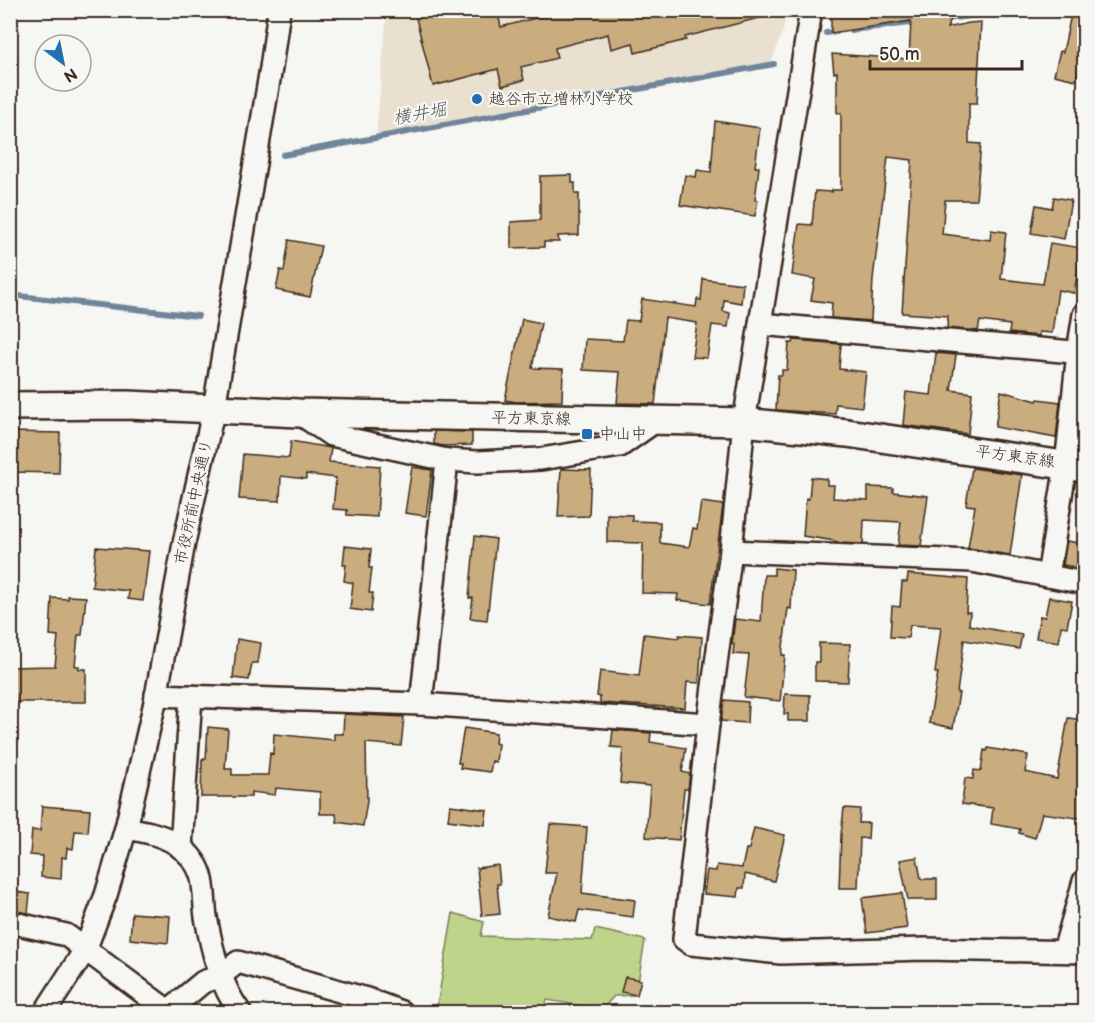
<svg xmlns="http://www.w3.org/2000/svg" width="1095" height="1023" viewBox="0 0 1095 1023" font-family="'Balsamiq Sans','Klee One',sans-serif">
<rect width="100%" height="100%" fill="#f6f6f2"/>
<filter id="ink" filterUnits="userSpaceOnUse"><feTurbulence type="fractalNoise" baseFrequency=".0167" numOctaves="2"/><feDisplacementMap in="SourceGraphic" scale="12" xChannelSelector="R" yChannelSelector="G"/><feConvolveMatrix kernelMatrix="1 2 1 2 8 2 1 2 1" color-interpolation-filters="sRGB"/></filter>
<g filter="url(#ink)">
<path fill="#e9e0d0" d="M387,11H787L783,30L772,61L376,137Z"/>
<path fill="#bdd48a" stroke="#7c7f54" stroke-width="1.5" d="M453,913L484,922L481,936L592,940L595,929L645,940L636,995L614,996L602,1009L547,1000L543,1012H436Z"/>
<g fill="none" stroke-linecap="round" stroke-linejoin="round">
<g stroke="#6f849a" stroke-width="6">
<path d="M946,19L1017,10"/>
<path d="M851,30L918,22"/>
<path d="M826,33L837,31"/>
<path d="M283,155L774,64"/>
<path d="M10,295L198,316"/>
</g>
</g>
<g fill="#caad7f" stroke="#3b2a1e" stroke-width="1.5">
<path d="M414,10H497L501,27L567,10H766L767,16L685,37L686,40L635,53L633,43L611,49L608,34L555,48L557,58L521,67L524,80L502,86L498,69L433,86Z"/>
<path d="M831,10H955L947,28L969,23L981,22L977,103H969V143L981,144L976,200H945L942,234L990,240L991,230L1006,232L1001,279L1043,284L1050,243L1082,248L1074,293L1058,290L1052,333L1039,332V336L1009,333L1010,325L980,321L978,331L947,328L948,316L902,313L912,160L888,157L873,279L871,321L831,318L832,303L811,300L815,279L792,275L799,224L812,225L815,191L832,192V190H841V113H837V72L834,73L832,54L909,59L911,21L831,33Z"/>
<path d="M1072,10H1084V56H1082L1076,80L1054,75L1060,51L1063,52Z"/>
<path d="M715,121L760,128L755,167H759L755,200H758L755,216L680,205L685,175L696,177L697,170L711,172Z"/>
<path d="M572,175V183H575V194H579V235L558,236L559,242H544V247L511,248V222L540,220V176Z"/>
<path d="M1054,197L1071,200L1064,239L1031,233L1036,205L1052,208Z"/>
<path d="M289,240L321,246L310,297L276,290L280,270L284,271Z"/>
<path d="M703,279L743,284L741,303L724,300L723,311L730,313L728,327L712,325L707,358L692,357L697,323L665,318L655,404L617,403L620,372L583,370L585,339L623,341L626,320L639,321L642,299L696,307L697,299L701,300Z"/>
<path d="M522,319L541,323L532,368L563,369L562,401L516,402L505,400Z"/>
<path d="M794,340L841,344L839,369L866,372L862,407L836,404L835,414L776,410L778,375H782V370H787L789,343H793Z"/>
<path d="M936,353L956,355L951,390L972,393L968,434L903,425L906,392L931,395Z"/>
<path d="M1001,391L1037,401L1038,399L1060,402L1056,438L995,427Z"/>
<path d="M434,431L472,432V445L444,446L434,444Z"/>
<path d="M10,432L60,433L59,473L10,472Z"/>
<path d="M291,441L331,448L329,462L380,466L377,517L347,515V510L333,509L336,478L306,474V479L281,476L280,501L239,499L243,454L289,458Z"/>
<path d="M412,467L432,470L426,516L405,513Z"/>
<path d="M972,468L1022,475L1010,555L968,548L975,506L966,505Z"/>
<path d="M561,469L591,470L589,516L558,517Z"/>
<path d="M811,477L827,479V485H834L833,498L868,500V487L893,488V492L928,496L921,546L898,545L901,522L864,520L863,544L835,543V541L803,536L806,498L809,499Z"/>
<path d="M701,502L723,505L710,604L677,600L678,594L642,593L643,543L607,542V514L632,515V521L660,522V543L689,547L693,528L697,529Z"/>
<path d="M475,536L496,539L487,620L470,618L473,598H469Z"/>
<path d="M1067,541L1084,544V568L1063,565Z"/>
<path d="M345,546L371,549L369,568H372L369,593H373L371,612L350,609L353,583L344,581L346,565H343Z"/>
<path d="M96,547L149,551L143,601L128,599L129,591L92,587Z"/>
<path d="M774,568L793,570L791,609L788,608L782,655H785L780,701L744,697L749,655L733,654L734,644H732L735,619L761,622L764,575H774Z"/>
<path d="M908,574L968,579L966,612H970L969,625L1022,635L1019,649L964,640L957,693H959L953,728L929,723L938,673H935L941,627L910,625L908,638L890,637L892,606L900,607L902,582H907Z"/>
<path d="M68,596L86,597L82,635H78L75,666H79V669H86V702H10V667L55,666L58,636L50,635L52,598L68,599Z"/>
<path d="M1049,597L1072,601L1067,627L1061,626L1059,642L1036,638L1040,616L1045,617Z"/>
<path d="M644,634L679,638V635L702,637L699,683L687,682L685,708L600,703V697L597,696L600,671L639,676Z"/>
<path d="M237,639L261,643L258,663H252L249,680L233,678Z"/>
<path d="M819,643L850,644L848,682L815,681V662H819Z"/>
<path d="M785,694L810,695V721H788V714H784Z"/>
<path d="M724,700L748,702L747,723L721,721Z"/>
<path d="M344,714L404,717L401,746L366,743L367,801L363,826L337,822L336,814H320V792L276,788L275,795L251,792V797H201L202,759H206L208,727L228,729L225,769H232V775H268L270,753L273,754L274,734L334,740V734H343Z"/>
<path d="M1068,718L1084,720V819L1042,813L1035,838L1019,833L1020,829L991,824L993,808L962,804L965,778L973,779L974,770L981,771L984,750L987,751L988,748L1028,755L1025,772L1057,779Z"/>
<path d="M464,728L496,733L495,743L498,744L496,762L492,761L490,772L460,768L461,763H458Z"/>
<path d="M613,730L651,733L650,742L686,748L682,772L690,774L688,789H684L679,840L646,837L650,786L620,783L623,748L611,747Z"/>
<path d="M450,805L487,810L485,825L448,820Z"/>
<path d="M42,806L90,810L88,832L75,831L73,849L67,848L66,858L62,857L61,879L41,877L42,856L30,855L32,830L40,831Z"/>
<path d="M844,808L860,809L859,823H869L868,839L860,838L858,888H839L841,835Z"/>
<path d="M550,824L587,827L582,893L635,900L633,917L579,910L576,922L548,916L557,873H545Z"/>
<path d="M754,828L785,835L774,881L745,874L744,888H739L738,897L704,894L707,870L716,871L717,865L742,868L746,849H749Z"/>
<path d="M917,857L921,879H937V900H908L900,860Z"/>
<path d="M498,865L500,884H497L500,914L482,916L477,868Z"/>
<path d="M10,891L30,894L28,913L10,910Z"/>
<path d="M902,893L907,928L867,933L862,898Z"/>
<path d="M132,913L170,916L168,943L130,939Z"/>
<path d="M625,977L641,980L637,995L621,992Z"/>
</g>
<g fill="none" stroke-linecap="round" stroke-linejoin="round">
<defs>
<g id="minor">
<path d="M811,10L744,422L731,551L708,724L684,939L691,944L781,953L925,949L1084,952"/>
<path d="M760,324L1084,353"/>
<path d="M299,413L331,435L447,460L421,704"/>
<path d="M447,460L477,462L541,459L620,446L657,420"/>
<path d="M731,551L972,561L1084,583"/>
<path d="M1048,576L1066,465L1078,352L1084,314"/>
<path d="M156,695L421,704L708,724"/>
<path d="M126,828C143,831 160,834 175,843C186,850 197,862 201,875C205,888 204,903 206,917C212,950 220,985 240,1012"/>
<path d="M181,848L191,696"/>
<path d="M10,922L66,935L168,1011L203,982L220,976L238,962L367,999L401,1012"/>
<path d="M1064,951L1084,881"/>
<path d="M45,1012L85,950L106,895L126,828L155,702L184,543L214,408L271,68L279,10"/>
</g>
<path id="major" d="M10,406L128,405L299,413L744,422L847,433L1084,468"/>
</defs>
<use href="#minor" stroke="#3b2a1e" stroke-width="26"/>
<use href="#major" stroke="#3b2a1e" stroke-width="32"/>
<use href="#minor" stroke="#f6f6f2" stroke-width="21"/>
<use href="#major" stroke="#f6f6f2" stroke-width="27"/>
</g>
</g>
<g fill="#1f6fb2" stroke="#f6f6f2" stroke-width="2">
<circle cx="477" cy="99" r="6"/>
<rect x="581" y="428" width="12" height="12" rx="3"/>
</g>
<g text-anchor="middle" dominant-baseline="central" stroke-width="4.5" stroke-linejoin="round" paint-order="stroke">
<g font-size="16" fill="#3b2a1e" stroke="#f6f6f2" text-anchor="start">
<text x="489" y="99">越谷市立増林小学校</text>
<text x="599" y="434">中山中</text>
</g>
<g font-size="16" fill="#3b2a1e" stroke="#f6f6f2">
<text transform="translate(531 419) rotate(1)">平方東京線</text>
<text transform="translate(1015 457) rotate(8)">平方東京線</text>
<text transform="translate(194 502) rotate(-78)">市役所前中央通り</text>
</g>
<g font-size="18" font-style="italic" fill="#55575c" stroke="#f6f6f2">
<text transform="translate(420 114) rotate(-10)">横井堀</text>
</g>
</g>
<rect width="1095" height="1023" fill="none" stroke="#f6f6f2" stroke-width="36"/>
<rect x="18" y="18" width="1059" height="987" fill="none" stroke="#3b2a1e" stroke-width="2" filter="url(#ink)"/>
<g transform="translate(63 63) rotate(148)"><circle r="28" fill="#f6f6f2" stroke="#aba49d" stroke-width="1.5"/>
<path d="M0-4.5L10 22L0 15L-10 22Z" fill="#1f6fb2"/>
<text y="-9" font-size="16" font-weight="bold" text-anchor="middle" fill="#3b2a1e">N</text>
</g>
<path d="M870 60v9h152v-9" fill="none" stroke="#3b2a1e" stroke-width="3"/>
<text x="879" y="60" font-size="18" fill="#3b2a1e" stroke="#f6f6f2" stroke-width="4.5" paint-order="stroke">50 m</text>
</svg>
